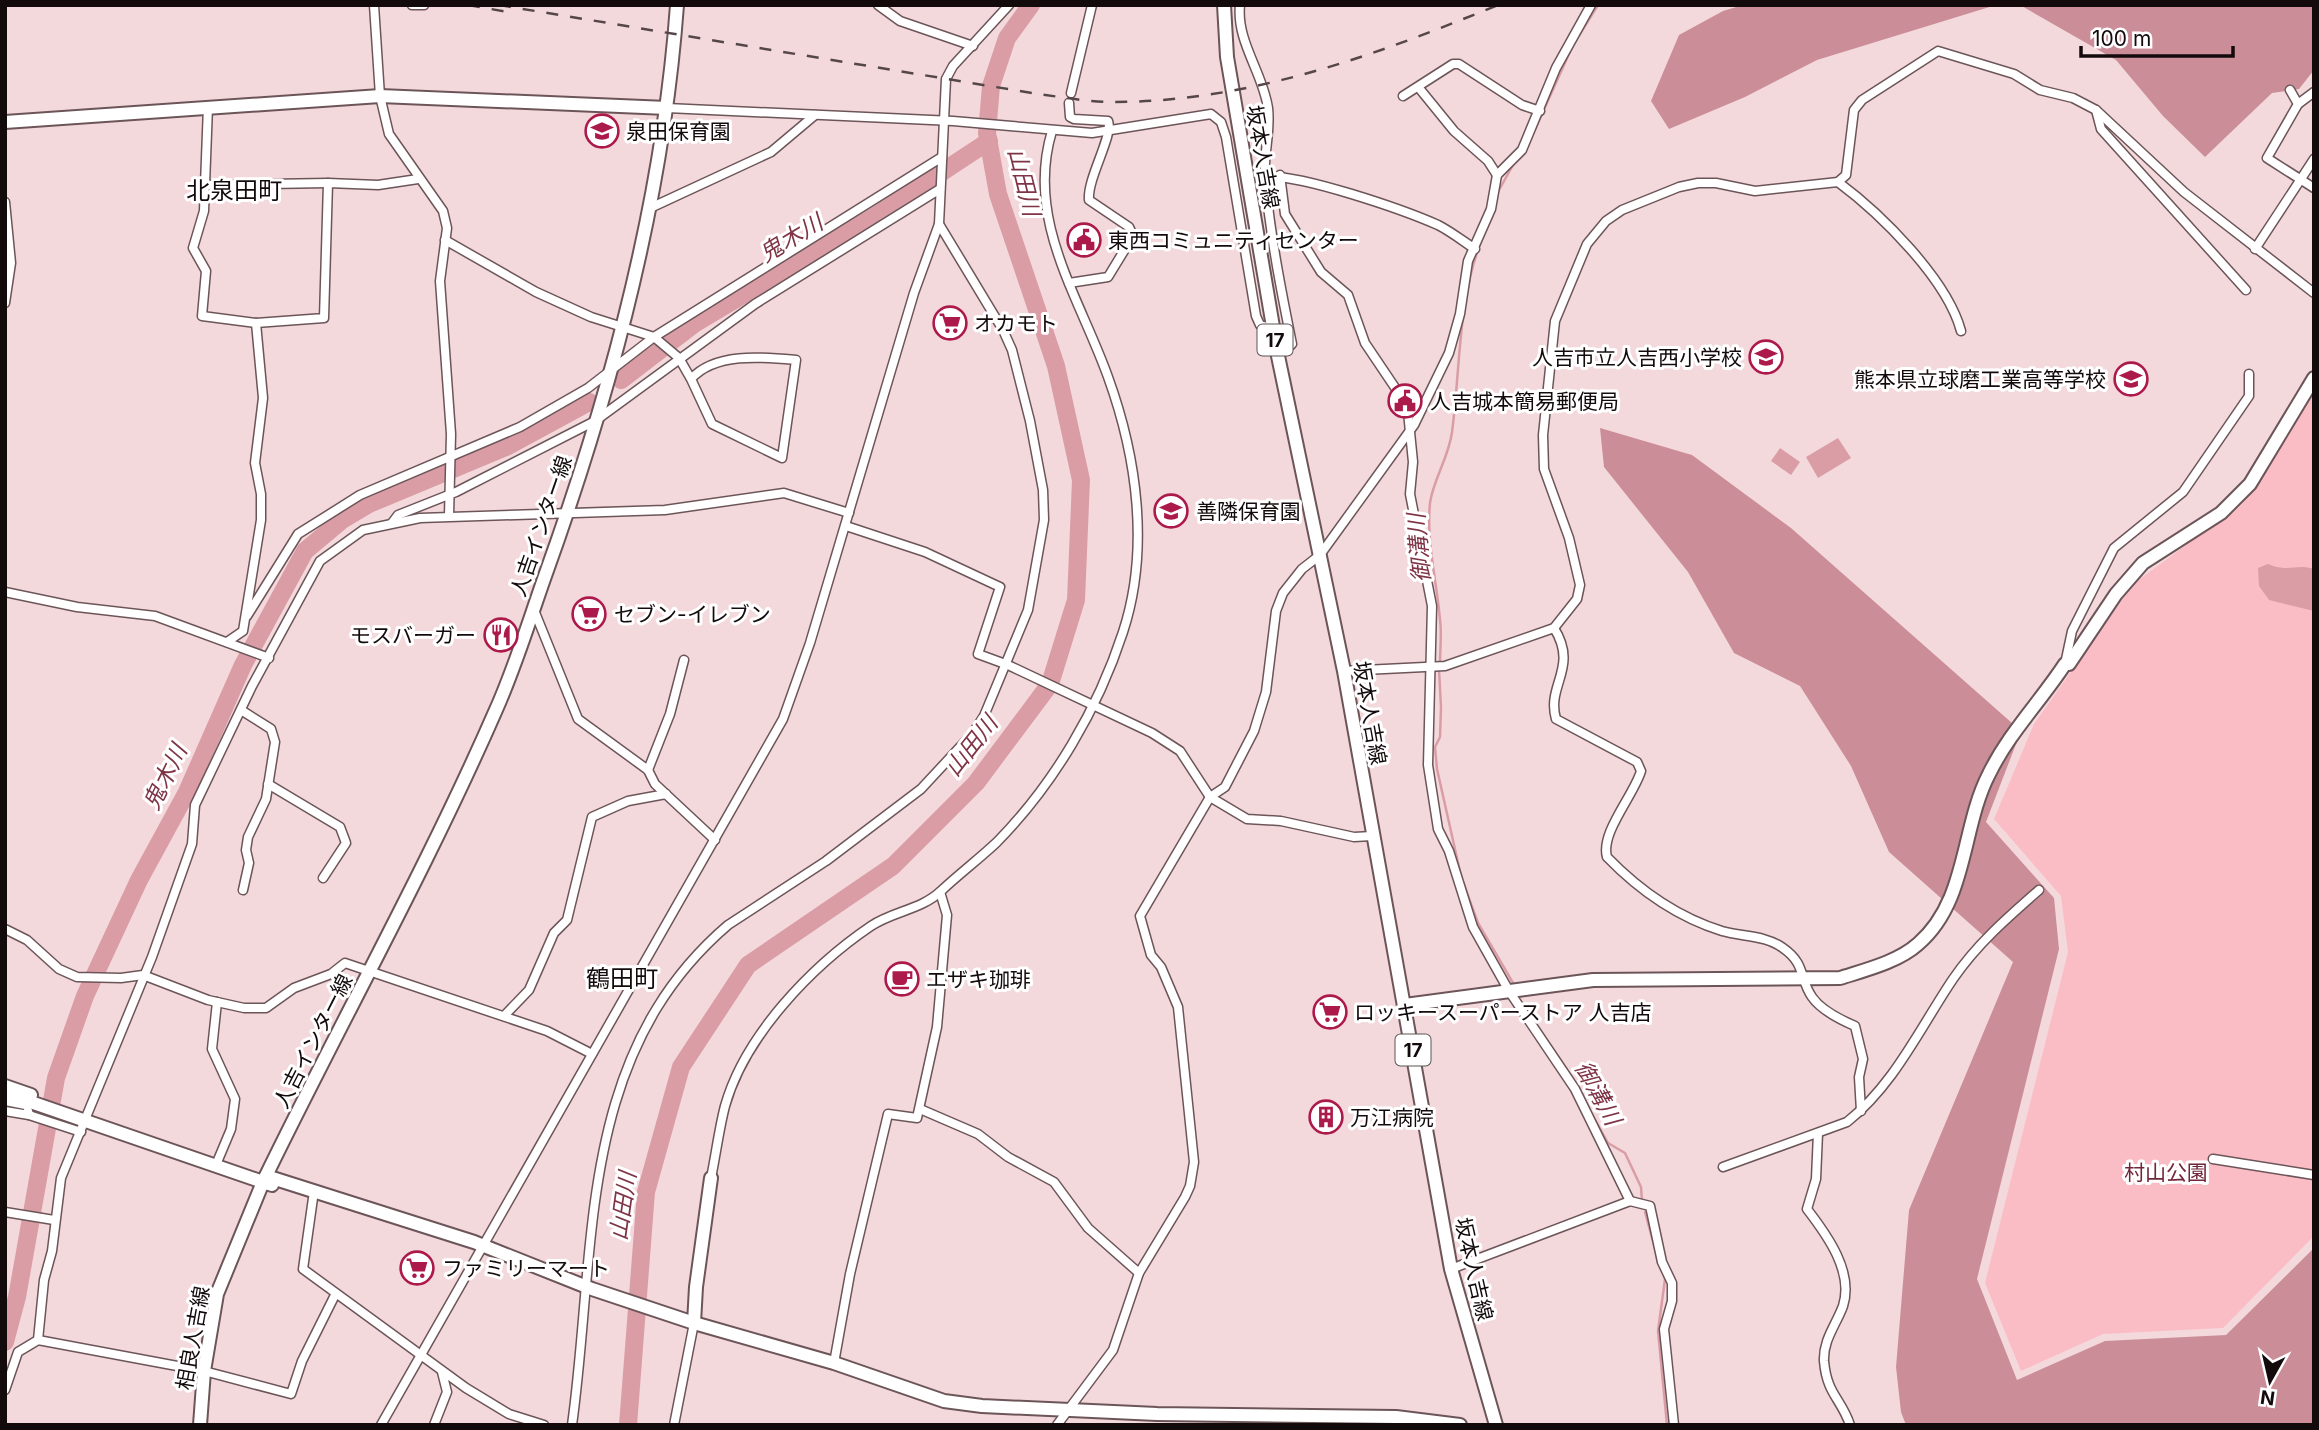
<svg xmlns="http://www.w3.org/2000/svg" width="2319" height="1430" viewBox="0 0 2319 1430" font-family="Inter,'Noto Sans JP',sans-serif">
<rect width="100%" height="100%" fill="#f4d9dc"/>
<path fill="#fabdc6" d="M2314,390V1236L2223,1328L2103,1334L2021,1371L1985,1283L2068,952L2061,896L1994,819L2034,724L2133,584L2242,504Z"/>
<g fill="#cb8e98">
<path d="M1743,5H1996L1817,60L1745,97L1669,129L1651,101L1679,35L1723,11Z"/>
<path d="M2020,5H2314V70L2299,89L2272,93L2205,157L2163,116L2116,60Z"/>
<path d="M1600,428L1692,455L1791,528L2021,731L1986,822L2054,898L2059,949L1977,1279L2017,1380L2105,1341L2226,1335L2314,1248V1425H1906L1901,1412L1896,1367L1909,1210L2013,962L1889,852L1851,766L1800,686L1734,653L1688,572L1604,467Z"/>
</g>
<g fill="#da9da6">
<path d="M1838,438L1851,458L1818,478L1806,457Z"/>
<path d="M1780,448L1800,462L1791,475L1771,461Z"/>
<path d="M2268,564C2290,573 2295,563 2314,569V611L2269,600L2259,586L2258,568Z"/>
</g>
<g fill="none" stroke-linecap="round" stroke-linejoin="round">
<g stroke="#da9da6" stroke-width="2.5">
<path d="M1524,154L1573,45L1598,5"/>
<path d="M1494,211L1498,192L1514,163"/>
<path d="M1440,663C1440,649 1442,634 1440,620C1437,582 1426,542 1430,503C1433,480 1449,457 1452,432C1461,365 1457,298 1484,234"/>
<path d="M1439,670L1441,707L1440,737L1435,747L1437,769L1461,876"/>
<path d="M1463,882L1478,923L1513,983"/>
<path d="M1520,1001L1566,1068L1608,1143L1625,1153L1641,1187L1642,1201"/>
<path d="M1645,1212L1658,1260"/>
<path d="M1663,1272L1665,1279L1658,1331L1667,1425"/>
</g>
<g stroke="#da9da6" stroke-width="18">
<path d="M621,380L694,324L877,215L989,141"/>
<path d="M5,1342L17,1297L56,1078L85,996L139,880L187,792L243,665L305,551L342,520L369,504L506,447L589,402"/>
<path d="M628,1425L646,1192L681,1067L748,965L893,866L976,783L1050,684L1076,600L1081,480L1056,366L998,194L987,133L991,86L1007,38L1031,5"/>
</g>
<defs>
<g id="street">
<path d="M374,5L380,96L389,134L443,211L447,228L440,281L451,434L449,516"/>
<path d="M412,5H424"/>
<path d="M878,5L900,21L973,46"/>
<path d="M1240,5C1236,41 1263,73 1268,108C1271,132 1263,155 1265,178C1270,234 1281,290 1292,344L1278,356"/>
<path d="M1419,88L1454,131L1488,161L1497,175"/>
<path d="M2290,90L2298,104L2267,158L2314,188"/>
<path d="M1071,93L1092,5"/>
<path d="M1403,96L1453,64H1459L1522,105L1540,111"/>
<path d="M1069,103L1070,117L1074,119L1108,121C1114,135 1087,178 1089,200L1129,227L1133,236L1108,277L1069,283"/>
<path d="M2298,104L2314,92"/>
<path d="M208,106L204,211L193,248L206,271L202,316L256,323L324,318L328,183L378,185L418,179"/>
<path d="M667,108L953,121L1092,133L1211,114L1221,122L1226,137L1256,316L1260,325L1274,329"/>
<path d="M2096,110L2101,129L2246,290"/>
<path d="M1280,175L1285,214L1321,272L1348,295L1365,343L1400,395L1408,412L1413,462L1410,494L1432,606L1428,765L1438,829L1449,851L1473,927L1509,991L1575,1089L1630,1201"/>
<path d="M1265,177C1298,173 1404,210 1438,225C1450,231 1463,241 1475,249"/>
<path d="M1838,182C1881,214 1947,279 1961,331"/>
<path d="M206,185L328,183"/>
<path d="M5,202L11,263L5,303"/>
<path d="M648,209L771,152L815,115"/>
<path d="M445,240L536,292L591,317L654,337L679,358L691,379C715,352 763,357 796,360L782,458L712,424L691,379"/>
<path d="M2255,249L2314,159"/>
<path d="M392,523L398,515L456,492L595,421L755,304L940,189"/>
<path d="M846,526L925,552L1000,587L978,654L1008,665L1152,733L1180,751L1210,797L1247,819L1281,821L1354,837L1372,836"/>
<path d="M5,592L77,607L155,616L269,658"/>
<path d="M534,610L578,719L648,770L655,784L715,840"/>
<path d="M247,616L298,534L360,495L520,427L588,388L654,337L942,157"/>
<path d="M1554,628C1579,668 1546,685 1556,719L1637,762L1641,771C1634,795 1600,833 1607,857C1639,890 1677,917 1722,931C1743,937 1765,935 1783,948C1806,964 1799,978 1812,997C1821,1010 1841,1020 1855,1026L1863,1059L1859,1077L1861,1111"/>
<path d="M227,642L243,631L261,520V494L255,463L263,398L256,323"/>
<path d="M2065,664L2072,631L2114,548L2183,492L2249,396V374"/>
<path d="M1344,671L1445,666L1554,628L1577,599L1580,585L1569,538L1544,469L1543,435L1555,321L1587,244L1606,221L1622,210L1679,187L1698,183H1716L1755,191L1838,182L1846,175L1854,110L1862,100L1938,51L2014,74L2040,90L2073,98L2096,110L2184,192L2314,293"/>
<path d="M241,710L271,729L275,742L266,799L248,837L246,850L249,863L243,890"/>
<path d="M648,770L670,714L684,660"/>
<path d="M268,784L340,827L346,843L323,878"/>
<path d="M5,929L27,940L59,969L77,977L121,978L143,975L208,1000L244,1008H266L294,988L331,974L345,963L547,1031L592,1054"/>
<path d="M217,1002L212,1049L235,1099L231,1129L218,1160"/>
<path d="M504,1016L529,990L554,933L567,920L592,817L628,801L666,794"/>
<path d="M920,1109L978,1134L1008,1157L1054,1182L1088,1228L1139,1273"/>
<path d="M5,1111L29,1115L28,1111"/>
<path d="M29,1115L81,1132"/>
<path d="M1818,1133L1816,1179L1807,1209C1827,1235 1854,1272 1843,1306C1836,1325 1823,1340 1824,1361C1827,1395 1841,1398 1850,1425"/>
<path d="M2213,1159L2314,1175"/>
<path d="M1723,1167L1847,1122C1894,1085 1920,1028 1953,979C1977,944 2007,918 2039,890"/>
<path d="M711,1178C716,1154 719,1129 725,1106C745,1035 812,966 871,926C893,911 921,910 941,891C959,874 979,859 997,842C1054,784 1098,709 1123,632C1150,550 1137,457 1108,377C1079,296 1025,220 1052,131"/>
<path d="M313,1198L303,1269L466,1388L509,1414L544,1425"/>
<path d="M5,1212L54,1220"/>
<path d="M1451,1269L1630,1201L1650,1206L1662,1262L1672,1283V1301L1664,1329L1674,1425"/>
<path d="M38,1340L44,1280L52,1251L61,1178L152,957L192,844L195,805L252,686L320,561L363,530L420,518L665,510L784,493L849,513"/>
<path d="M834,1363L850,1274L888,1114L917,1118L937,1027L947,915L940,892"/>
<path d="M5,1390L18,1352L38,1340L204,1371L291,1394L302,1361L335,1295"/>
<path d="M381,1425L783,719L810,643L914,293L939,224L946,79L953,66L1009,5"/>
<path d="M434,1425L447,1392L442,1372"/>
<path d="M572,1425C597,1246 576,1055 728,925L826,861L921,789L973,733L984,716L1028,610L1044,520L1043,490L1030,421L1012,350L1003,330L939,224"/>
<path d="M674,1425L694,1323"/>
<path d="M1057,1425L1113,1350L1139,1273L1185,1197L1190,1186L1194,1162L1178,1007L1161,967L1151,955L1140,916L1210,797L1225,787L1254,731L1266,692L1276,611L1283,593L1302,569L1320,555L1414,425L1449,353L1460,314L1468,261L1491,209L1497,175L1522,150L1556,68L1591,5"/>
</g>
<g id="secondary">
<path d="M5,122L380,96L667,108"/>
<path d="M1405,1005L1593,980L1840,978C1865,970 1898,962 1918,944C1968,901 1961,828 1989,774C2009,733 2040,702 2065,664H2069L2116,594L2143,563L2221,513L2250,484L2314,378"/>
<path d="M266,1176L474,1242L592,1289L694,1323L834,1363L944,1401L982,1406L1157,1414L1396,1417L1460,1425"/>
<path d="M694,1323L696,1287L711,1178"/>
<path d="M200,1425L204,1371L217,1294L263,1182L272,1185"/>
</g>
<g id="primary">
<path d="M1224,5L1227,57L1278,356L1344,671L1451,1269L1496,1425"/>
<path d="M5,1086L31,1095"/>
<path d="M19,1098L263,1182C339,1025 425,872 495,712C515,668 529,621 545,576C611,393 663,200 677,5"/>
</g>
<path id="highway" d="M5,1097L25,1101"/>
</defs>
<use href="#street" stroke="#6c5558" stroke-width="11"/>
<use href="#secondary" stroke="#6c5558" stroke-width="16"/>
<use href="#primary" stroke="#6c5558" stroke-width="16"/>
<use href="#highway" stroke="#6c5558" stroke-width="19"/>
<use href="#street" stroke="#fff" stroke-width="8"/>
<use href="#secondary" stroke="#fff" stroke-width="12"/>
<use href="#primary" stroke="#fff" stroke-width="12"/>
<use href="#highway" stroke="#fff" stroke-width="16"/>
<g stroke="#554749" stroke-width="2.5" stroke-dasharray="12 12" stroke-linecap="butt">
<path d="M468,5L508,12"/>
<path d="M499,5L1038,94C1062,97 1088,102 1112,102C1249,102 1373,56 1498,5"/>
</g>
</g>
<defs>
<symbol id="school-ring" viewBox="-11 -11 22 22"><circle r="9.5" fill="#fff" stroke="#ac194b" stroke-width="1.5"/><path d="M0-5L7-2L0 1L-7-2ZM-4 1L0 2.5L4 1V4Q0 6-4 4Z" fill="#ac194b"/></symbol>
<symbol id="civic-ring" viewBox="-11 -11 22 22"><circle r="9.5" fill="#fff" stroke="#ac194b" stroke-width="1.5"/><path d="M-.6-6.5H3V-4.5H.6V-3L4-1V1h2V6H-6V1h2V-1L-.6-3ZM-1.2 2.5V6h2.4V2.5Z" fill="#ac194b"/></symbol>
<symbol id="supermarket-ring" viewBox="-11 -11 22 22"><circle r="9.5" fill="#fff" stroke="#ac194b" stroke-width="1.5"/><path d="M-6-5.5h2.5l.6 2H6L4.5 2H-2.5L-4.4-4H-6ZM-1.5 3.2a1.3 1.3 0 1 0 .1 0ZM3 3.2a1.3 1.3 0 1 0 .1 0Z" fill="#ac194b"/></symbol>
<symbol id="restaurant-ring" viewBox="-11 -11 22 22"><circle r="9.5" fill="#fff" stroke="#ac194b" stroke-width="1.5"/><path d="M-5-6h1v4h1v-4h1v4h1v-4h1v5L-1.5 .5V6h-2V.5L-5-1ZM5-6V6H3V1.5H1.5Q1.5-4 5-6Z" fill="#ac194b"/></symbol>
<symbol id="cafe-ring" viewBox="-11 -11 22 22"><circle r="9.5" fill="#fff" stroke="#ac194b" stroke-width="1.5"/><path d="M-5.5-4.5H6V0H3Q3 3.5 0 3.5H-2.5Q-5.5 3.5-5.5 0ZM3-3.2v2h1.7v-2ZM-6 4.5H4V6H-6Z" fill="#ac194b"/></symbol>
<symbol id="building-ring" viewBox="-11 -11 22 22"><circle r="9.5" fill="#fff" stroke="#ac194b" stroke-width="1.5"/><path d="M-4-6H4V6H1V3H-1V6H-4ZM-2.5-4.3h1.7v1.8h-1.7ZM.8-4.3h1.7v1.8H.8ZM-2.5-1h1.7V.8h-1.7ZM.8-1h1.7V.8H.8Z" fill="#ac194b"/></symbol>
</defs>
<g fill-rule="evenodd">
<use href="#school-ring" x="583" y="112" width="38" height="38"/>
<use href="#civic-ring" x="1065" y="221" width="38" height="38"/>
<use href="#supermarket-ring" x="931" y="304" width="38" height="38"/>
<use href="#school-ring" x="1747" y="338" width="38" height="38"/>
<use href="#school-ring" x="2112" y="360" width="38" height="38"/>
<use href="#civic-ring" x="1386" y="382" width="38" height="38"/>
<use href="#school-ring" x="1152" y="492" width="38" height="38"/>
<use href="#supermarket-ring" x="570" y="595" width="38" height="38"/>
<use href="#restaurant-ring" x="482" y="616" width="38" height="38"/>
<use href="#cafe-ring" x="883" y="960" width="38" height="38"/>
<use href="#supermarket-ring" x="1311" y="993" width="38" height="38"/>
<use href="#building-ring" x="1307" y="1098" width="38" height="38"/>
<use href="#supermarket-ring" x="398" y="1249" width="38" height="38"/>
</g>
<g text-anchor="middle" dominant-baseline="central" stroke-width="6" stroke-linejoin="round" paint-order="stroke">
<g fill="#fff" stroke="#5a5455" stroke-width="2">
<rect x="1257.5" y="324.5" width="35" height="31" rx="5"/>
<rect x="1395.5" y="1034.5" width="35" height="31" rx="5"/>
</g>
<g font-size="19" font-weight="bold" fill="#130a0c">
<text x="1275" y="340">17</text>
<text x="1413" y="1050">17</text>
</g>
<g font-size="21" fill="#130a0c" stroke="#fff" text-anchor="start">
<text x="626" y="131">泉田保育園</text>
<text x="1108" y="240">東西コミュニティセンター</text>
<text x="974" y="323">オカモト</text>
<text x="1742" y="357" text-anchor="end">人吉市立人吉西小学校</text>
<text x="2106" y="379" text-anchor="end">熊本県立球磨工業高等学校</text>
<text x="1430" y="401">人吉城本簡易郵便局</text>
<text x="1196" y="511">善隣保育園</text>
<text x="614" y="614">セブン-イレブン</text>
<text x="476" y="635" text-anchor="end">モスバーガー</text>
<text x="926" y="979">エザキ珈琲</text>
<text x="1354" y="1012">ロッキースーパーストア 人吉店</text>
<text x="1350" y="1117">万江病院</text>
<text x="442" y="1268">ファミリーマート</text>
</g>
<g font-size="21" fill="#130a0c" stroke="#fff">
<text transform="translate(1263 157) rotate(80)">坂本人吉線</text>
<text transform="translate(541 526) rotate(-71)">人吉インター線</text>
<text transform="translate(1370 713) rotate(80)">坂本人吉線</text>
<text transform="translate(313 1041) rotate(-63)">人吉インター線</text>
<text transform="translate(1474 1269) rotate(77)">坂本人吉線</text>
<text transform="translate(193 1338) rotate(-80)">相良人吉線</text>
</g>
<g font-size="21" fill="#712739" stroke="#fff">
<text x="2166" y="1172">村山公園</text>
</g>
<g font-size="23" font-style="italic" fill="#7f3445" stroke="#fff">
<text transform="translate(1024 182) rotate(76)">山田川</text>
<text transform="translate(791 238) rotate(-31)">鬼木川</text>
<text transform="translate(1419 548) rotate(-95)">御溝川</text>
<text transform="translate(971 746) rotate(-52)">山田川</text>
<text transform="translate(165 777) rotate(-64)">鬼木川</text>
<text transform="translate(1598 1093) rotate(61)">御溝川</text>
<text transform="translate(623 1206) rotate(-82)">山田川</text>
</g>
<g font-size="24" fill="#130a0c" stroke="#fff">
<text x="234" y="190">北泉田町</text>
<text x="622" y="978">鶴田町</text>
</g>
</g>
<rect width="2319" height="1430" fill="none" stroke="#130a0c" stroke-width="14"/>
<g transform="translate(2270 1381) rotate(188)" stroke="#ffffff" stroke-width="5" paint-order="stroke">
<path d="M0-5L12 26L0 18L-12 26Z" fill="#130a0c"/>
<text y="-10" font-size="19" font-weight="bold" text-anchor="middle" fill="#130a0c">N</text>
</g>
<path d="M2081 46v10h152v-10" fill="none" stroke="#130a0c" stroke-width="3.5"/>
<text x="2092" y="46" font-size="21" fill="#130a0c" stroke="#ffffff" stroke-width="5" paint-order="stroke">100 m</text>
</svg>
